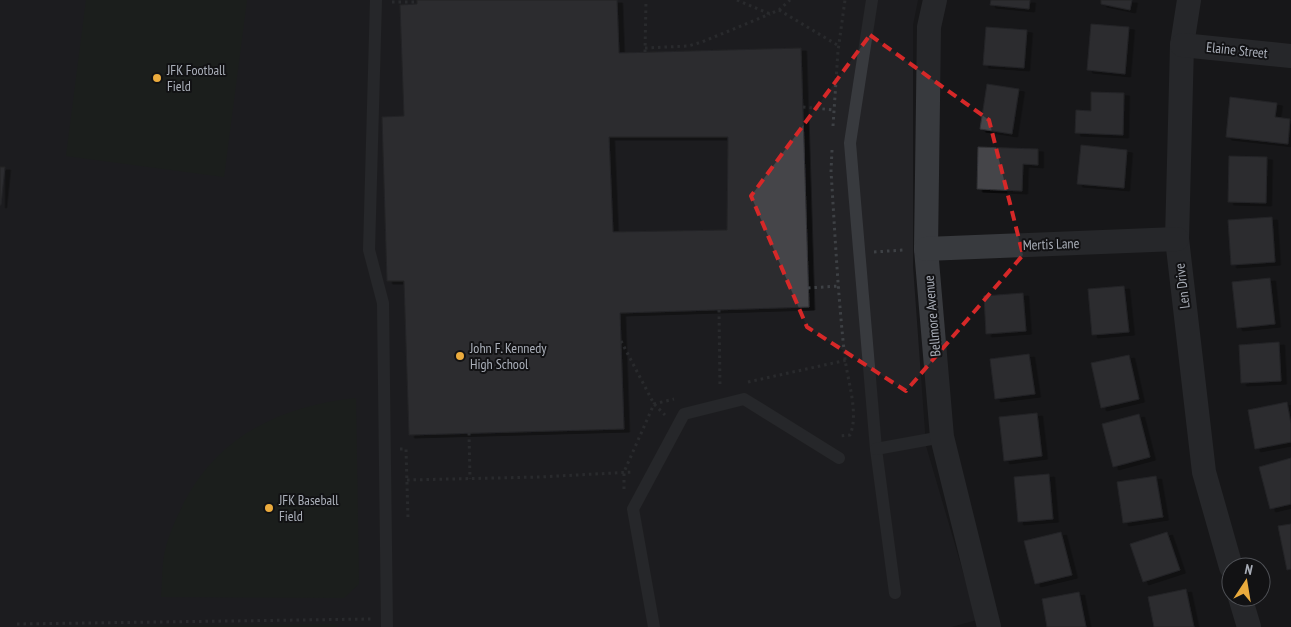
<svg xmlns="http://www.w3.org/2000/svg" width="1291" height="627" viewBox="0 0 1291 627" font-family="'PT Sans Narrow',sans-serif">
<defs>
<filter id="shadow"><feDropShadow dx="5.5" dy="3" stdDeviation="0" flood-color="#0009"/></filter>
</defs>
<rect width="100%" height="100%" fill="#171719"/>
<path fill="#232326" d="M0,0H918L913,25V266L926,446L977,620L951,627H0Z"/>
<g fill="#1f2720">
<path d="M86,0H247L224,177L66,156Z"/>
<path d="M356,398L359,584L344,598L161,597C162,586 162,574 163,563C165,544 173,525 181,509C215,437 280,406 356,398Z"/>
<path d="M337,624V627H31Z"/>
</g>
<g fill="#444549" stroke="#313135" fill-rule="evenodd" filter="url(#shadow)">
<path d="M417,0H617L619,53L801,48L809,307L620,313L624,429L409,435L404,281H387L382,117L404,116L400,5L417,4ZM609,137H728L727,230L613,232Z"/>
<path d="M991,0H1030L1029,9L990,5Z"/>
<path d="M1101,0H1132L1130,10L1101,4Z"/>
<path d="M1091,24L1129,27L1125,74L1087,70Z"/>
<path d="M986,27L1027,30L1024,68L983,65Z"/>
<path d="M987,84L1019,89L1012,134L980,129Z"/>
<path d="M1091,92L1124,93L1123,135L1075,133L1076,110L1091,111Z"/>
<path d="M1230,97L1277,103L1275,117L1290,119L1288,144L1226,137Z"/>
<path d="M1081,145L1127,150L1124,188L1077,184Z"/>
<path d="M978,147L1038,149V165L1023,164L1022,191L977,189Z"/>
<path d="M1229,156L1267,157L1266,203L1228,202Z"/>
<path d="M0,167H5L1,205H0Z"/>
<path d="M1272,217L1275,262L1231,265L1228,220Z"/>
<path d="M1270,278L1275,324L1237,328L1232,282Z"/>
<path d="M1124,286L1129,332L1092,335L1088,289Z"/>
<path d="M1023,293L1026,331L986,334L984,296Z"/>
<path d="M1279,342L1281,381L1241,383L1239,345Z"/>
<path d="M1029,354L1035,394L995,399L990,359Z"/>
<path d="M1129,355L1139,399L1101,408L1091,363Z"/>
<path d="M1287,402L1291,424V442L1255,449L1248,410Z"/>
<path d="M1037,413L1042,456L1004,461L999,417Z"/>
<path d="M1139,414L1150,457L1113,467L1102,424Z"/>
<path d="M1291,458V504L1270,509L1259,467Z"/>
<path d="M1049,474L1053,519L1018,522L1014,477Z"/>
<path d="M1156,476L1163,517L1123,523L1117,482Z"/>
<path d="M1291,524V569L1287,570L1278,526Z"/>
<path d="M1061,532L1072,575L1035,584L1024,541Z"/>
<path d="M1167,532L1180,570L1143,582L1130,544Z"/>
<path d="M1186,589L1194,627H1154L1148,597Z"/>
<path d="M1079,592L1086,627H1047L1042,599Z"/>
</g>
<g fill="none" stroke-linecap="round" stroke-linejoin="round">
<g stroke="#3e4145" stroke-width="3" stroke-dasharray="2.5 4" stroke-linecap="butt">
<path d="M737,0L770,14L779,10L790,0"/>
<path d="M392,2H415L414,0"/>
<path d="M779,10L839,46"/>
<path d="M645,48L688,46L702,42L770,14"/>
<path d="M645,52L646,0"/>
<path d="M803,107L834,110"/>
<path d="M833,126L838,51L845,0"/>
<path d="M832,150L831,171C835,234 838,297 845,359C848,382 859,414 850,435L839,436"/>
<path d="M874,252L903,250"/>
<path d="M808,288L839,286"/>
<path d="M719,310L720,388"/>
<path d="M621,341L654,404L665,415"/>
<path d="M748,382L847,360"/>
<path d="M469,433L470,479"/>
<path d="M400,449H406L408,519"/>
<path d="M407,480L539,477L633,472"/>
<path d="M624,489V472L654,404L674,399"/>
<path d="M17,624L371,619"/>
</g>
<g stroke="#383a3e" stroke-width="12">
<path d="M376,0L369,250L383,303L387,627"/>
<path d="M872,0L850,143L876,449L895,593"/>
<path d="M876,449L942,437"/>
<path d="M654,627L633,509L684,414L744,399L839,458"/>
</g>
<g stroke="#383a3e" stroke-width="24">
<path d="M935,0L929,27L926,249L942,437L989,627"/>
<path d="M1189,0L1182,45L1177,239L1204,472L1231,567"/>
<path d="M1182,45L1291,56"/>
<path d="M926,249L1177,239"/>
<path d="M1240,597L1249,627"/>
</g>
</g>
<path d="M0 0H1291V627H0ZM870,35L989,120L1023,255L906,391L807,327L751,196Z" fill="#171719" fill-opacity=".55" fill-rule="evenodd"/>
<path fill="none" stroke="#d62828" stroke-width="4" stroke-dasharray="10 6" stroke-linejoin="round" d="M870,35L989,120L1023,255L906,391L807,327L751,196Z"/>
<g fill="#ebab3d" stroke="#121214" stroke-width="2">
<circle cx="157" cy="78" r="5"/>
<circle cx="460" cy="356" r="5"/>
<circle cx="269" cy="508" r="5"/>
</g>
<g text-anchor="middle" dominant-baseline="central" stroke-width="4" stroke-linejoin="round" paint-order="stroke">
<g font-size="14" fill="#aaafb9" stroke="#121214">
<text transform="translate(1237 50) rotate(6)">Elaine Street</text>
<text transform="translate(1051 244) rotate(-2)">Mertis Lane</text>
<text transform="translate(1182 286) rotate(-97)">Len Drive</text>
<text transform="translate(932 316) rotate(-95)">Bellmore Avenue</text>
</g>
<g font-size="14" fill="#aaafb9" stroke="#121214" text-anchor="start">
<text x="167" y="70">JFK Football<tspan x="167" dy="16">Field</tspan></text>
<text x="470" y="348">John F. Kennedy<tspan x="470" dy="16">High School</tspan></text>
<text x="279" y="500">JFK Baseball<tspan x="279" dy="16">Field</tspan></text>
</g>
</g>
<g transform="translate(1246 582) rotate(12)"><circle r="24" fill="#121214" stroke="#4f5156"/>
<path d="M0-4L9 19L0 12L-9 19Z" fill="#ebab3d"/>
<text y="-8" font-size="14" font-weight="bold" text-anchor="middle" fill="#aaafb9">N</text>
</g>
</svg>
